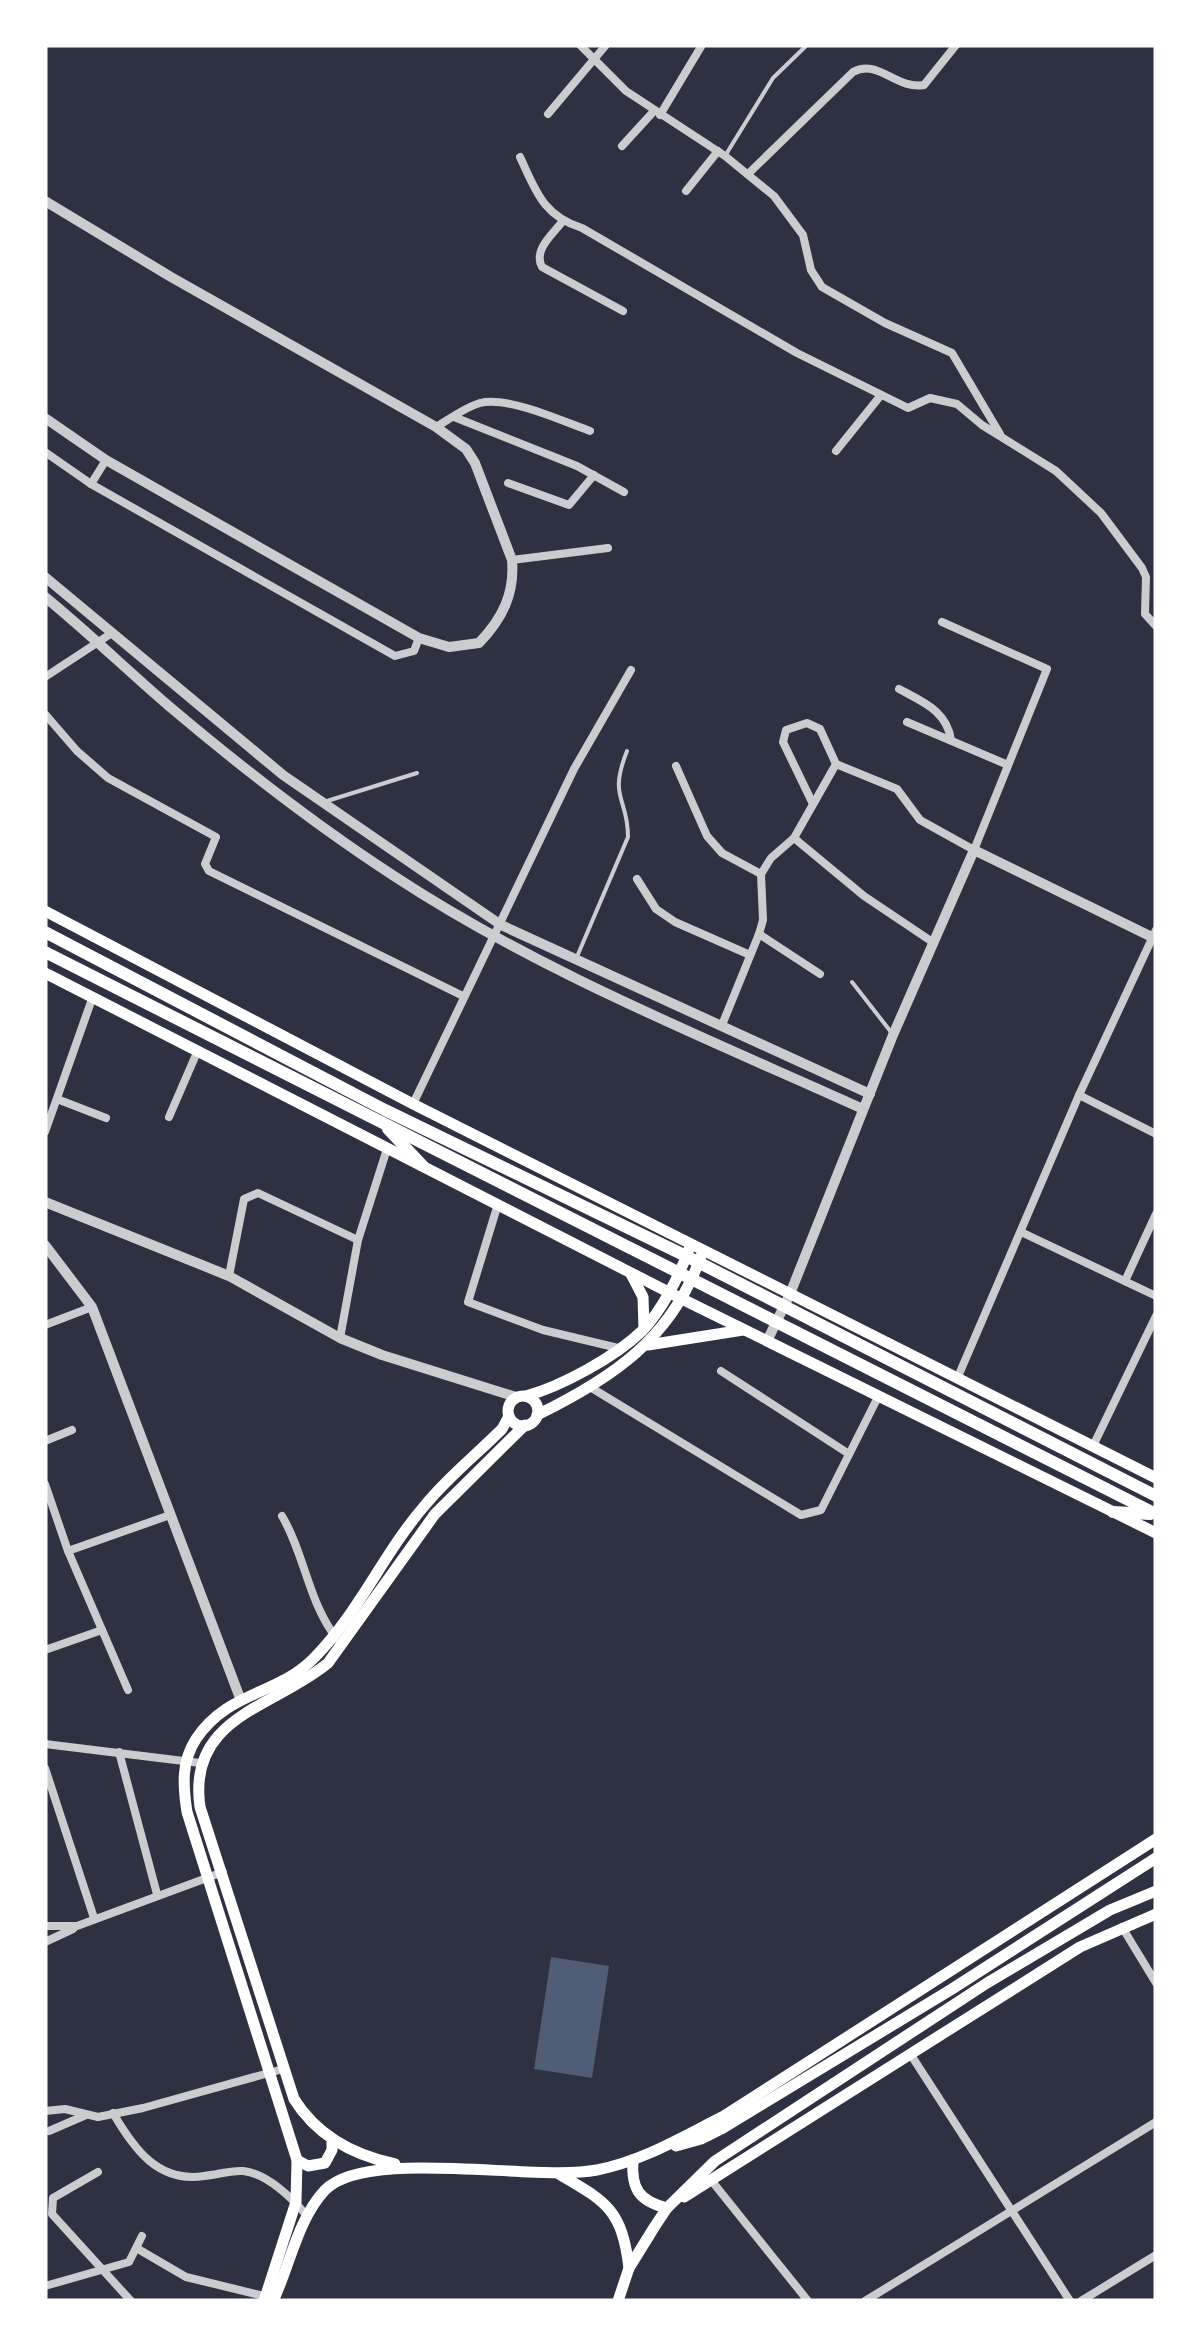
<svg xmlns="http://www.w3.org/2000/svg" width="1201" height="2346" viewBox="0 0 1201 2346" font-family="Helvetica,sans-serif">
<rect width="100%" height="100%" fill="#2d3142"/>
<path fill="#4f5d75" d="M551,1957L609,1966L592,2078L534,2069Z"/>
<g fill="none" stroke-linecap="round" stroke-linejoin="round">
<g stroke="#caccd0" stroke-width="4">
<path d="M725,156L773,78L807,45"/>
<path d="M327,801L417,773"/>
<path d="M576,959L628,837C628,797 608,799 627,751"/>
<path d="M852,982L891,1032"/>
</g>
<g stroke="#caccd0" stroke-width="8">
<path d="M580,45L626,91L725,156L774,196L803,235L811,270L822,287L885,323L952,353L1000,434"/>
<path d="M548,114L606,45"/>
<path d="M660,115L702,45"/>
<path d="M622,146L654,111"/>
<path d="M520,157C536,191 543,216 582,228L797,353L908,408L930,398L957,404L982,425L1056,471L1101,513L1142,568L1146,577L1145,614L1156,626"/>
<path d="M748,174L853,72C878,58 896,90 924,85L956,45"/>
<path d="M686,191L718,151"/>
<path d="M562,222C552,235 533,250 542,267L623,311"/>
<path d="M454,417L577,466L624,492"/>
<path d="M436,427C450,419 465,407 480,403C508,396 562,421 590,431"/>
<path d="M836,451L881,395"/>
<path d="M45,452L91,484L395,656L414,651L419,638"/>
<path d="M508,483L569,505L594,475"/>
<path d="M91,484L106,460"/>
<path d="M512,560L608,548"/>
<path d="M45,677L112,633"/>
<path d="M899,689C923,702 947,711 951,740"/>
<path d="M45,714L77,751L108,778L216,837L205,864L209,871L463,996"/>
<path d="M907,722L1008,765"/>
<path d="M676,766L707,836L722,853L761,874"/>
<path d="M812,802L783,742L786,730L807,723L820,729L836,764L897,789L920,820L974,850L1047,669L942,622"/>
<path d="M794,838L864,896L934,943"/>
<path d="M637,879L656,909L675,922L750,955"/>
<path d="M759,934L820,974"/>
<path d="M722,1025L759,934L763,920L761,874L771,858L794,838L836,764"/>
<path d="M1079,1095L1156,1134"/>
<path d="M57,1099L106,1118"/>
<path d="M413,1104L574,769L631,670"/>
<path d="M169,1117L198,1050"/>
<path d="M45,1132L92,999"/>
<path d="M498,1204L468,1302L543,1330L618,1348"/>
<path d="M1021,1232L1156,1296"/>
<path d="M229,1276L244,1199L258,1193L358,1240"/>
<path d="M1125,1281L1156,1214"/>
<path d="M45,1325L92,1307"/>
<path d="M340,1338L358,1240L387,1149"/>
<path d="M721,1371L849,1454"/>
<path d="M957,1379L1079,1095L1156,930"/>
<path d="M590,1387L801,1515L821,1510L879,1395"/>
<path d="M45,1441L72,1430"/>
<path d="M1093,1446L1156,1316"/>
<path d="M45,1484L68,1551L128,1690"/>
<path d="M282,1516C305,1555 308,1602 337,1639"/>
<path d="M68,1551L170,1515"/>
<path d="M45,1650L102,1630"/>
<path d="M45,1744L200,1763"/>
<path d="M119,1752L157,1894"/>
<path d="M45,1768L94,1918"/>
<path d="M45,1926H77L223,1872"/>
<path d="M1122,1927L1156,1983"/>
<path d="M45,1942L73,1929"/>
<path d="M911,2055L1070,2301"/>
<path d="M45,2111L65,2109L98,2117L143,2108L283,2069"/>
<path d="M113,2113C134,2149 158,2183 204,2176C217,2175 230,2170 243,2171C267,2173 293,2199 307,2216"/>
<path d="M49,2131L86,2115"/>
<path d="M98,2172L53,2198L52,2214L131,2301"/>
<path d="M711,2180L808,2301"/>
<path d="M138,2249L186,2277L268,2297"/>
<path d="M45,2286L129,2262L142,2236"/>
<path d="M865,2301L1156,2122"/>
<path d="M1081,2301L1156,2255"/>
</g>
<g stroke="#caccd0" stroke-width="10">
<path d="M45,201L171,277L436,427L466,449L475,463L512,560C515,594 502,619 479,643L449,647L419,638L106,460L45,418"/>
<path d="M45,577L283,775L501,925L870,1094"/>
<path d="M45,597C88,632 128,671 170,707C241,767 317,826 394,876C540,972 704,1037 863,1109"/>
<path d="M45,1202L229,1276L340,1338L382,1355L516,1397"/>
<path d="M45,1245L92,1307L240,1698"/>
<path d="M768,1339L790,1294L893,1035L974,850L1156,939"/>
</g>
<g stroke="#fff" stroke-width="11">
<path d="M45,911L413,1104L1156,1478"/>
<path d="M45,973L682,1299L1156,1533"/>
<path d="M631,1274L643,1297L644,1328"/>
<path d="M648,1345L743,1330"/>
<path d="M526,1396C562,1386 615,1357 642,1331C662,1310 679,1277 689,1249"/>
<circle cx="523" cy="1411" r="15"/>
<path d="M537,1415C613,1378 672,1338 701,1256"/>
<path d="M676,2146L701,2139L723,2128L952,1989L1156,1858"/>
<path d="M297,2160L308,2166L325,2163L332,2150V2140"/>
<path d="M633,2160C631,2189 639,2201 667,2208"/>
<path d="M395,2164C353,2155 317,2136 294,2099L200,1807C187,1716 274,1708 328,1663L435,1514L525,1425"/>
<path d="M559,2174C607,2202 622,2210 629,2268"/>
<path d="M684,2197L1080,1947L1156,1914"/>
<path d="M264,2301L296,2202L297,2160L187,1812C183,1786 181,1762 196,1739C228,1691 278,1695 314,1658C359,1613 384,1552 426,1504C448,1477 477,1454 502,1429L509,1416"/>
<path d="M273,2301C290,2266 297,2220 325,2190C367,2147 533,2182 597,2170C643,2161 682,2137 724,2116L1156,1839"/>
<path d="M618,2301L629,2268L655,2226L667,2208L715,2161L987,1983L1110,1910L1156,1891"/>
</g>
<g stroke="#fff" stroke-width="12">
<path d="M45,932L385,1110L686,1256L1156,1496"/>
<path d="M45,952L1156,1514"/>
<path d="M388,1129L423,1166"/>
<path d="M1113,1512L1150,1514"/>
</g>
</g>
<rect width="1201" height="2346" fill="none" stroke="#ffffff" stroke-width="95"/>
</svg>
